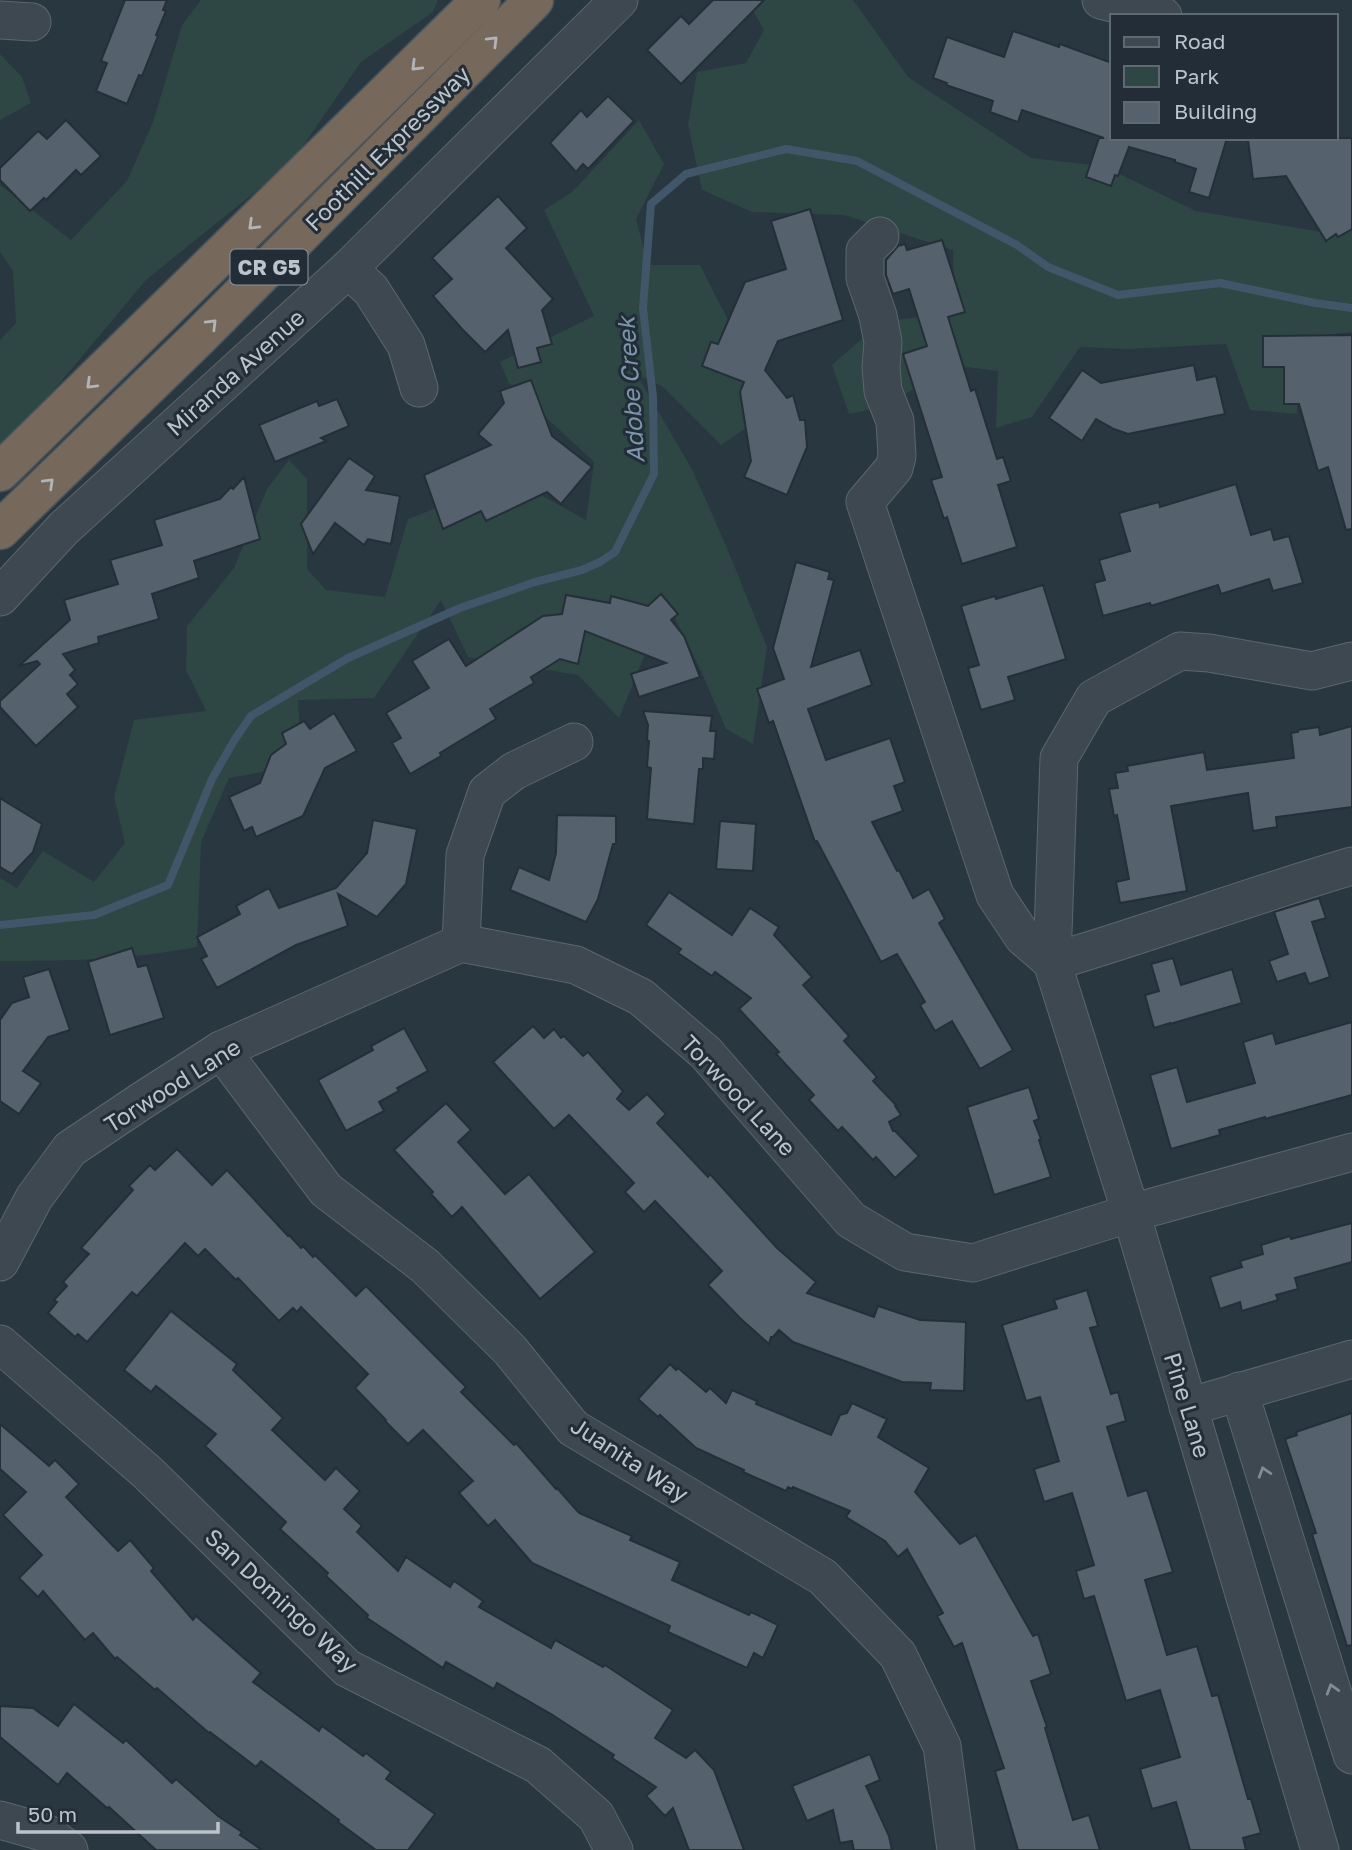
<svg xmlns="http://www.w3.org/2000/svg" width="1352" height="1850" viewBox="0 0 1352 1850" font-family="'Golos Text',sans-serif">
<rect width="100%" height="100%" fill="#293741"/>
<g fill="#2e4644">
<path d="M201,0H438L433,12L361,62L291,163L146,280L13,439L0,449V340L16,323L13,271L0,252V185L71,240L127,181L153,122L182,25Z"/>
<path d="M747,0H853L908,77L1031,158L1103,166L1196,211L1334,234L1352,227V332L1297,338V414L1250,410L1226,344L1127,349L1080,347L1032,417L996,428L998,371L951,365L887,406L849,414L832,365L882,321L955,314L953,250L844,215L752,212L702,190L688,125L697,72L746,63L764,30Z"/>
<path d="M0,54L22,77L31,103L0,120Z"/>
<path d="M639,120L664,164L636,219L648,265H700L727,318L758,420L721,445L662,386L637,375L693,471L727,548L767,647L753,744L726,729L701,671L675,618L633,601L646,652L619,718L578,675L468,657L441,600L374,698L298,700L302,765L229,778L201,842L197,947C130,960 68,961 0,961V878L17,888L43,851L94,882L125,843L114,797L134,720L206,711L186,670L187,626L234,568L267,489L289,460L307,479V569L326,590L385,597L408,519L512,479L586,520L594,462L509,383L500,362L594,316L544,210L572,192Z"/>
</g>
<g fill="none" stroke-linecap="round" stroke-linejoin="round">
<path stroke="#415669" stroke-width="8" d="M0,925L94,915L168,885L212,779L235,739L251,716L348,658L460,608L535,582L582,570L600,562L615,552L654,474L653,397L643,308L651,204L686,174L786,149L857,161L1017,245L1048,267L1118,295L1220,283L1315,303L1352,308"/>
</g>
<g fill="#55626e" stroke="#242f38" stroke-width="2">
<path d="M125,0H167L163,10L166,11L156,35L158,36L142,76L139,75L127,104L96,91L107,63L101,61Z"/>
<path d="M713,0H764L681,84L647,50L681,16L689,24Z"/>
<path d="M1013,31L1059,47L1060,44L1112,63V138H1227L1209,198L1189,192L1196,169L1175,162V160L1129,147L1118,176L1115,175L1111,186L1086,177L1099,138H1104L1022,110L1018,122L990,112L993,101L946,85L947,83L933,78L947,37L1004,57Z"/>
<path d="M608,96L634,121L588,169L583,164L576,172L550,143L581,110L587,117Z"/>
<path d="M66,120L101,156L81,175L76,170L46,200L44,198L30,211L0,180V168L38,131L47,139Z"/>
<path d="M1262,138H1352V229L1338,237L1336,234L1326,241L1286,176L1253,179L1248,140Z"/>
<path d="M498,196L527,228L506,248L553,299L542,310L552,344L537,348L541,362L518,368L508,330L485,352L462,329L433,296L452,279L432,258Z"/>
<path d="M810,209L843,320L778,341L765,370L787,398L793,395L800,420H805L807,447L787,495L744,477L751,461L740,392L744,382L702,366L711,342L718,344L745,282L786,269L771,221Z"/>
<path d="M942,240L965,312L948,317L971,391L975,389L997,459L1003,457L1011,481L998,485L1017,547L962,564L947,517L944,519L931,480L942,477L903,354L927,346L909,289L893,294L886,275V260L898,246L905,244L907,250Z"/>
<path d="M1352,335V529L1346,530L1328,467L1318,471L1299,404H1284V367H1263V336Z"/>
<path d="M1194,365L1197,380L1216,376L1225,414L1128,434L1114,429L1096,419L1082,441L1049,418L1082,370L1101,383Z"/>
<path d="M531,380L552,436L592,467L561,504L547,492L486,521L481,511L443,529L424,475L491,445L478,434L504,403L500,391Z"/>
<path d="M337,399L349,426L321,438L326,441L275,462L259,425L317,401L319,406Z"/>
<path d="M349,458L375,476L366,490L400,496L391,544L368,539L364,545L335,523L313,554L301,524Z"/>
<path d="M244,477L260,539L194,561L199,578L152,594L159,619L98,637L99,643L63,654L75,670L70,675L78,684L67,694L78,707L36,746L0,707V701L40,664L37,661L19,666L70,620L64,600L118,584L110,560L162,545L154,520L220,499L231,487L233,489Z"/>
<path d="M1236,484L1251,535L1271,529L1274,540L1289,536L1303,583L1273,591L1269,579L1221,594L1218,585L1151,606L1150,603L1103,616L1094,583L1105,580L1099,560L1130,551L1119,513L1159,502L1160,507Z"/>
<path d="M796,562L830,572L828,579L834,580L811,667L860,650L872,685L808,709L826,760L890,738L905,782L894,786L903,811L872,822L897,871L899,870L913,898L929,889L945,919L939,923L1013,1050L980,1069L952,1021L935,1031L920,1005L925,1002L897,954L881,962L817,841L815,842L773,721L769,723L757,689L784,679L773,648Z"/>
<path d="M1043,585L1066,659L1008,677L1015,700L981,710L968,668L979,665L961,606L995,596L996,599Z"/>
<path d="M661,594L678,614L671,620L684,636L700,677L639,697L631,674L666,663L585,631L578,664L560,659L531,677L534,683L490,709L496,719L440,753L441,756L410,774L392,743L401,738L386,713L429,688L412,661L449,639L466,666L543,616L562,614L566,595L610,603L611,596L648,606Z"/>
<path d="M643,711L712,716L710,731H716L714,759L703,758V769H699L694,824L647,819L651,768L647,767L649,741L647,740L648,725Z"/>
<path d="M334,713L357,751L325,768L303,816L256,837L252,827L244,831L229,797L260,783L271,755L286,744L282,733L304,721L310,729Z"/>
<path d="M1352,726V807L1276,817L1277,827L1253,831L1248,793L1171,806L1187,891L1120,903L1116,882L1129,879L1117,815L1114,816L1109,789L1118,788L1115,773L1128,771L1127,766L1204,752L1207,770L1294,758L1291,733L1298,732V730L1319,727L1320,735Z"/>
<path d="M0,798L42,824L33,852L12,874L0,867Z"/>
<path d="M557,815L616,816V844H613L598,899L586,922L510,890L519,867L549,880L556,853Z"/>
<path d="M373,820L417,829L406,884L377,917L338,894L348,926L296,945L217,988L201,959L207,956L197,937L240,914L236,906L269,888L279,908L336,888L367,853Z"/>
<path d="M720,821L756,824L753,871L716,869Z"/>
<path d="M669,892L732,935L750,908L779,927L774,935L812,977L803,985L849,1036L844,1041L877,1077L873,1081L896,1105L895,1106L901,1115L889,1122L893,1131H895L919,1156L895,1178L876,1157L873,1160L842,1127L838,1131L809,1100L814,1095L776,1054L779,1052L739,1009L751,998L715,972L712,976L678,953L681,949L646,925Z"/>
<path d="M1319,898L1326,918L1312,922L1330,977L1309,984L1305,973L1277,982L1269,961L1288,954L1274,912Z"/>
<path d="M132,948L138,967L147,965L164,1018L110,1035L88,962Z"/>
<path d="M1173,958L1181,985L1232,969L1242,1003L1170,1024V1023L1154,1028L1145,995L1159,991L1151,964Z"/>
<path d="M49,969L70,1030L48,1037L23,1071L41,1083L19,1114L0,1101V1020L12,1003L29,997L23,977Z"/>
<path d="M1352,1022V1095L1265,1119V1117L1219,1130L1220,1135L1171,1149L1150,1075L1177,1067L1187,1102L1255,1083L1243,1042L1273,1033L1276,1044Z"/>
<path d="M533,1026L544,1038L554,1029L561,1038L564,1036L583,1056L588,1052L623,1091L617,1099L629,1110L647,1094L666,1114L657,1123L708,1177L710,1174L777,1248L816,1282L807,1293L874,1317L878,1306L920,1320L966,1322L964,1391L930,1390L931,1383L902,1382L793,1342L779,1330L773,1337H771L769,1344L741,1319L708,1285L722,1271L655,1201L644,1212L625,1192L634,1183L569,1115L554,1129L493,1062Z"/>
<path d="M404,1028L428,1071L397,1088L399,1091L379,1102L384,1111L346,1131L318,1080L373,1050L371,1046Z"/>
<path d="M1029,1087L1039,1119L1034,1121L1041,1139L1039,1140L1051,1177L994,1195L967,1107Z"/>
<path d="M446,1103L471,1130L458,1142L505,1194L529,1174L595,1252L540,1299L462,1207L452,1217L431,1194L433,1192L394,1150Z"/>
<path d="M177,1149L212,1185L227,1170L288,1236L289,1235L301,1248L303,1246L313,1257L315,1255L356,1296L366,1286L466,1387L461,1392L514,1445L516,1443L556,1489L557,1488L579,1513L632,1536L630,1540L680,1562L672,1580L749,1615L751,1612L778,1625L763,1658L754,1653L747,1668L668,1632L670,1626L532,1563L495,1520L488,1526L459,1493L473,1481L423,1430L408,1444L385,1421L386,1420L355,1388L368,1374L301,1307L297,1312L293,1308L279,1321L238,1278L236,1280L205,1249L198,1256L185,1243L137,1296L132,1292L87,1342L78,1334L75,1337L48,1313L57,1302L54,1300L67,1286L63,1282L89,1254L81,1248L133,1190L129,1186L150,1165L155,1170Z"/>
<path d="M1352,1223V1262L1295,1278L1298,1289L1276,1295L1278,1300L1242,1311L1240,1302L1220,1309L1210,1277L1242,1267L1240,1261L1263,1254L1261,1245L1290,1236L1291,1239Z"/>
<path d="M1087,1290L1098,1326L1090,1328L1111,1394L1118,1392L1126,1421L1107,1427L1128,1496L1147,1490L1173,1572L1145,1580L1167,1655L1197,1646L1212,1696L1218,1695L1248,1799H1251L1261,1833L1243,1838L1246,1850H1190L1176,1802L1152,1809L1140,1769L1180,1757L1160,1690L1126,1701L1094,1596L1084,1599L1076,1571L1094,1565L1072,1493L1044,1502L1034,1469L1059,1461L1040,1397L1026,1401L1002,1325L1057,1308L1054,1300Z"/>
<path d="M171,1311L237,1364L233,1370L283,1418L272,1430L325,1480L336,1468L360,1491L344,1509L362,1526L357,1532L398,1571L406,1557L450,1587L454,1581L483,1601L479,1607L551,1648L555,1640L603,1667L605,1665L673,1710L655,1738L686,1758L695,1750L714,1770L744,1850H689L673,1808L665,1816L646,1796L656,1787L612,1758L614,1755L551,1714L497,1683L494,1689L446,1662L443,1668L367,1618L368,1615L326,1576L328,1573L280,1529L286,1522L205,1446L216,1434L156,1386L151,1392L124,1370Z"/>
<path d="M670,1364L676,1370L678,1368L706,1392L710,1388L726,1403L732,1390L757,1401L756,1404L831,1435L840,1415L847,1413L852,1403L887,1419L878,1437L929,1468L915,1492L960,1544L976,1535L1033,1636L1038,1634L1051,1674L1031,1681L1047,1727L1045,1728L1073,1820L1089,1815L1100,1850H1018L995,1771L1004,1768L962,1643L954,1647L937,1616L943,1613L907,1549L898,1557L885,1541L846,1517L850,1511L793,1487L792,1489L788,1487L786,1491L743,1472L744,1470L696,1448L660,1415L658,1417L638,1399Z"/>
<path d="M1352,1413V1645L1347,1646L1312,1534L1316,1533L1285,1439L1297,1435L1296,1432Z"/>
<path d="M0,1424L49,1466L55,1460L79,1484L66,1497L118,1551L130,1540L154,1568L151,1571L193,1620L196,1616L261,1673L253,1682L319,1731L322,1726L363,1756L366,1753L391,1772L386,1779L435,1814L408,1850H376L338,1822L339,1820L261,1761L256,1767L210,1732L209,1733L157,1688L155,1690L117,1657L115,1659L93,1633L85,1640L43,1591L38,1597L19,1578L42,1555L3,1515L26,1492L0,1469Z"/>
<path d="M74,1704L123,1743L126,1740L172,1783L176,1779L218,1816L242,1832L240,1835L262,1850H156L109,1807L107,1808L67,1773L58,1785L0,1737V1706L33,1708L58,1726Z"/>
<path d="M870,1754L880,1780L866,1786L889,1836L892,1850H854L852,1841L840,1843L833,1810L807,1821L792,1786Z"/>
</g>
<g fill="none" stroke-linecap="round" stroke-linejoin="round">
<defs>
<g id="minor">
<path d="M1101,0L1163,16"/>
<path d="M0,20L32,22"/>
<path d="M880,236L865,251V278L878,316L883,342L881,367L883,391L895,421L897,456L894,468L865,502L995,895L1023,937L1052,962"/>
<path d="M348,269L371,290L406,345L419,388"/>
<path d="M0,597L64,528L348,269L619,0"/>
<path d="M461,943L465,855L487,792L514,771L574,742"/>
<path d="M1052,962C1153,932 1251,896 1352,866"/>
<path d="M221,1050L326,1190L425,1266L510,1350L573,1428L823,1577L898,1655L942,1746L956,1850"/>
<path d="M0,1262L34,1198L70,1149L143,1100L221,1050L461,943L576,965L641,997L706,1053L851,1220L905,1252L973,1263L1131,1213L1352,1152"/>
<path d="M0,1344L148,1473L347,1668L538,1765L596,1816L614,1850"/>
<path d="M1239,1391L1352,1755"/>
<path d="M1188,1407L1352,1359"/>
<path d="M0,1820L46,1833L69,1850"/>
<path d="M1320,1850L1131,1213L1052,962L1059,758L1094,698L1180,651L1209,653L1312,671L1352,661"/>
</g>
<g id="highway">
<path d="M0,472L481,0"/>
<path d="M0,530L199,337L534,0"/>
</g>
</defs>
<use href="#minor" stroke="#5c666e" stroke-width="39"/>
<use href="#highway" stroke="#48535b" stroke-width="41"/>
<use href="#minor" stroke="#3d4851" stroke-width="37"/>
<use href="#highway" stroke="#76685b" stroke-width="38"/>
</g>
<defs><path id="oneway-chevron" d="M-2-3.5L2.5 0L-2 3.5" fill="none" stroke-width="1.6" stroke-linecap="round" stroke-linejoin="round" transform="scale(1.75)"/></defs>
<g stroke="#b1b5ba">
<use href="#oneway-chevron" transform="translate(493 41) rotate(-45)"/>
<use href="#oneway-chevron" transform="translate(416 66) rotate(135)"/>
<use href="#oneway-chevron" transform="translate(253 225) rotate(136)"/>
<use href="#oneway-chevron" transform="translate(212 324) rotate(-45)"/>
<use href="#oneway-chevron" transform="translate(91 384) rotate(136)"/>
<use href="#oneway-chevron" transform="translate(49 483) rotate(-44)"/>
</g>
<g stroke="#828c94">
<use href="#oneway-chevron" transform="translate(1264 1472) rotate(-107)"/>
<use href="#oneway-chevron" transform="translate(1332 1689) rotate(-107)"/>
</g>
<g text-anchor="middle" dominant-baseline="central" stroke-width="6" stroke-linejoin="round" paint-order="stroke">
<rect fill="#222d37" stroke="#8d969f" stroke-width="2" x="230.5" y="249.5" width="77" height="35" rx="5"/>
<g font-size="21" font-weight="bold" fill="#bbc3cb">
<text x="269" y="267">CR G5</text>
</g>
<g font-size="23" fill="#bbc3cb" stroke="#222d37">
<text transform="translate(387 148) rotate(-45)">Foothill Expressway</text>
<text transform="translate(235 372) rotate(-42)">Miranda Avenue</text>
<text transform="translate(172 1085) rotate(-32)">Torwood Lane</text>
<text transform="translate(739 1095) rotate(47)">Torwood Lane</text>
<text transform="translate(1188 1405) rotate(73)">Pine Lane</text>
<text transform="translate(630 1459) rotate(33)">Juanita Way</text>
<text transform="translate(282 1600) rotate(43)">San Domingo Way</text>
</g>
<g font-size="24" font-style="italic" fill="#7e96ab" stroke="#222d37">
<text transform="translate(630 390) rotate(-94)">Adobe Creek</text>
</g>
</g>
<rect x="1110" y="14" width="228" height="126" fill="#222d37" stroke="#5f6972" stroke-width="2"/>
<rect x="1124" y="37" width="35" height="10" fill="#3d4851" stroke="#5f6972" stroke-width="2"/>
<text x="1174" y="49" font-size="21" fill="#bbc3cb">Road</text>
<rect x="1124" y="66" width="35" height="21" fill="#2e4644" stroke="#5f6972" stroke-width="2"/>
<text x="1174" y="84" font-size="21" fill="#bbc3cb">Park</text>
<rect x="1124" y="102" width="35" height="21" fill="#55626e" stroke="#5f6972" stroke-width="2"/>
<text x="1174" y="119" font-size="21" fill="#bbc3cb">Building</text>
<path d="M18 1822v10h200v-10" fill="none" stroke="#bbc3cb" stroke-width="3.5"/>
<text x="28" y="1822" font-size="21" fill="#bbc3cb" stroke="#222d37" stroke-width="5" paint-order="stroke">50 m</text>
</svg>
